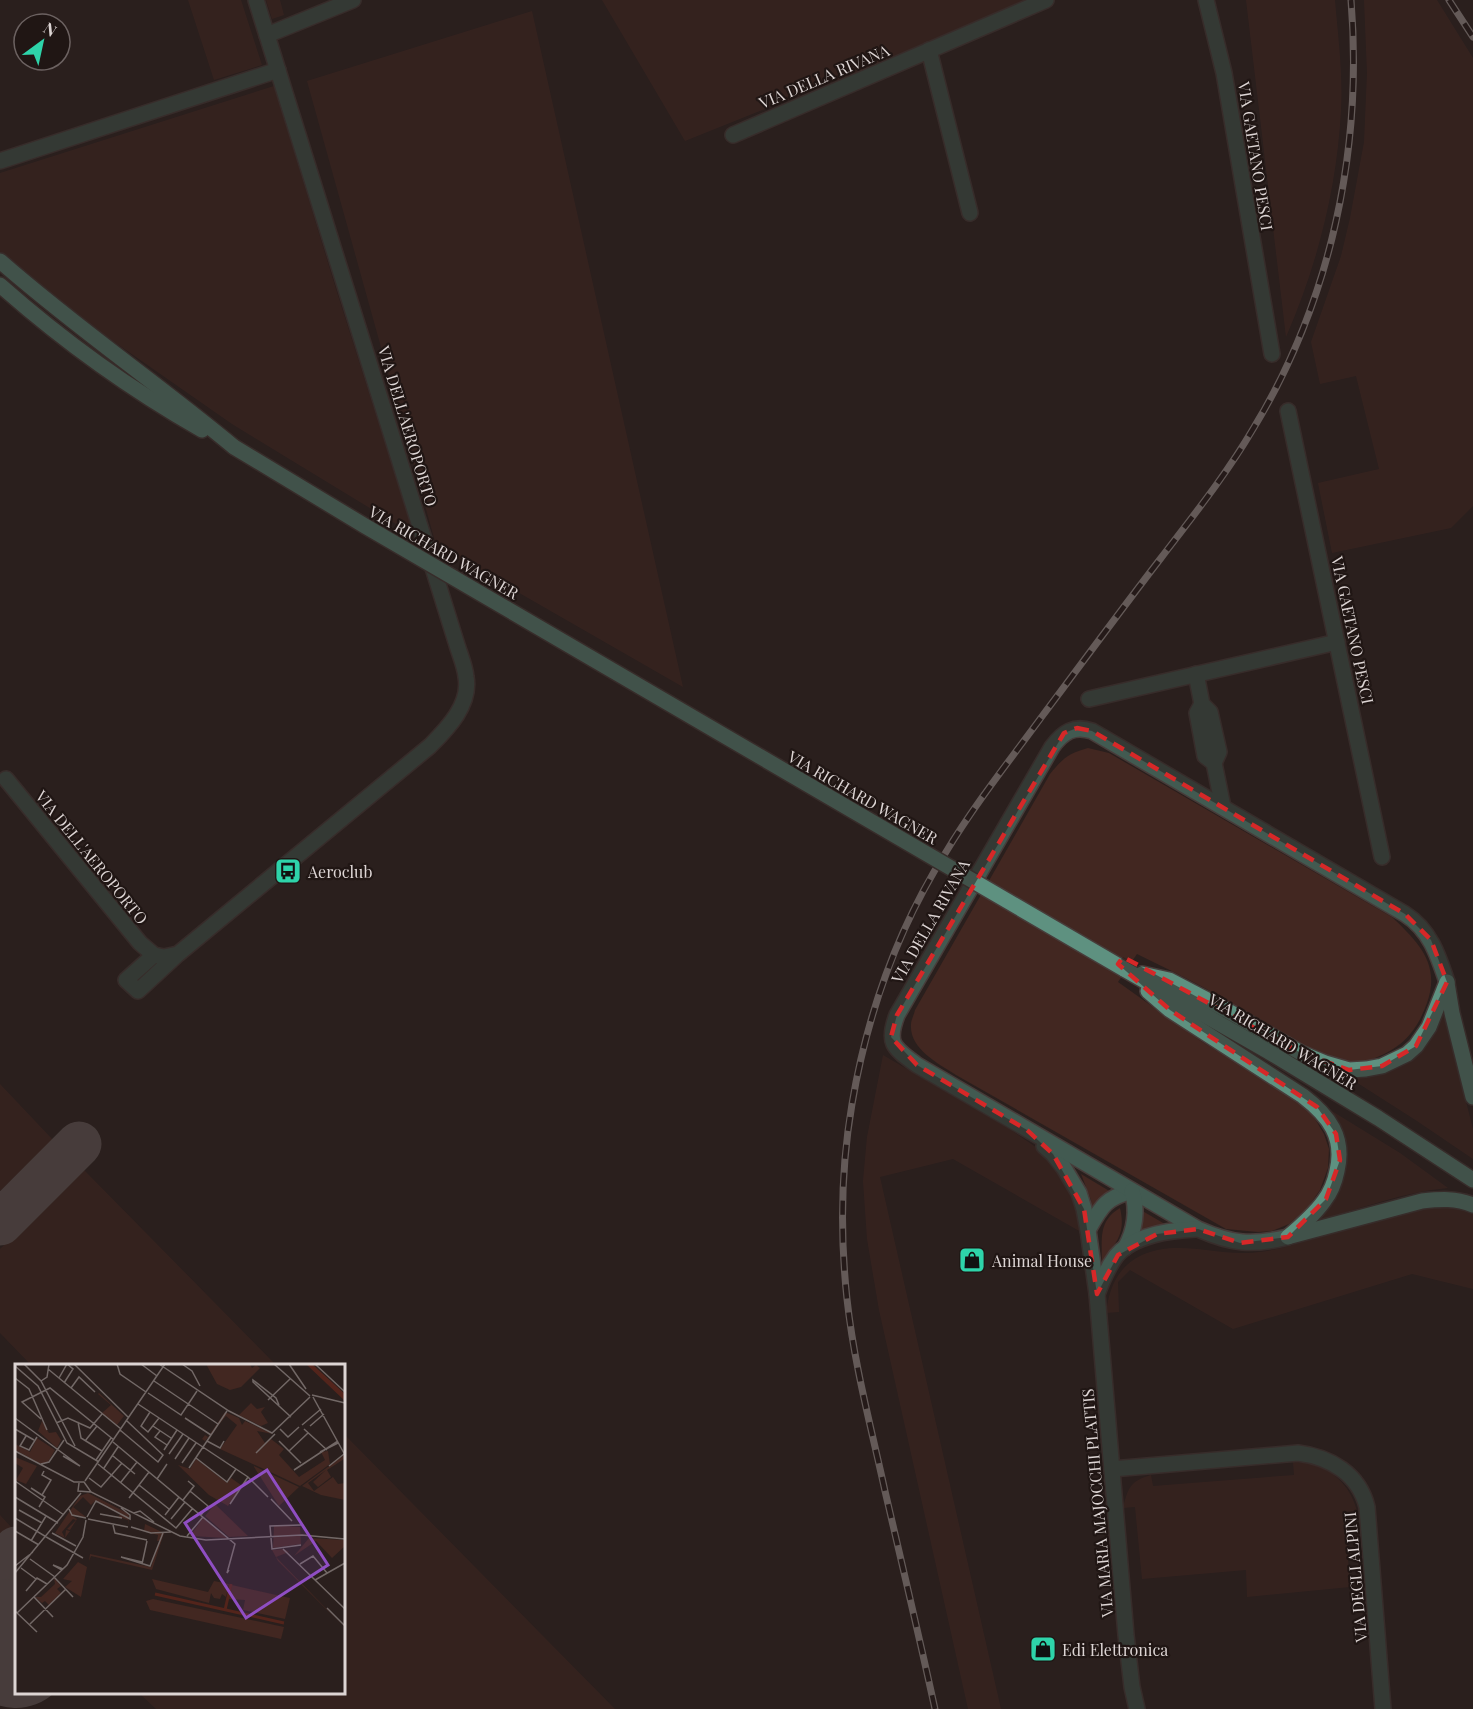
<svg xmlns="http://www.w3.org/2000/svg" width="1473" height="1709" viewBox="0 0 1473 1709" font-family="'Playfair Display',serif">
<rect width="100%" height="100%" fill="#2a1f1d"/>
<g fill="#422721">
<path d="M188,0H241L262,65L214,80Z"/>
<path d="M266,0H280L284,15L272,19Z"/>
<path d="M602,0H1031L942,38L685,141Z"/>
<path d="M1246,0H1335C1338,36 1343,74 1341,110C1337,188 1317,266 1286,337Z"/>
<path d="M1364,0H1437L1473,58V506L1451,528L1332,553L1318,483L1379,469L1356,376L1320,384L1311,342L1341,256L1350,218L1364,142L1367,73Z"/>
<path d="M532,11L683,687L436,545L307,81Z"/>
<path d="M274,86L336,289L414,535L232,424L70,311L0,252V173Z"/>
<path d="M1088,748L1109,753L1392,917C1418,942 1441,964 1427,1003C1417,1031 1403,1047 1375,1058C1370,1060 1364,1063 1358,1063C1318,1062 1258,1018 1222,998C1195,982 1165,968 1137,954L1118,982L1201,1041L1308,1107L1324,1134L1329,1149L1328,1168L1320,1190L1307,1209L1289,1224L1272,1231L1258,1232L1226,1229L956,1075C938,1063 909,1049 911,1024C911,1020 914,1015 915,1010L1050,774C1062,759 1069,753 1088,748Z"/>
<path d="M1443,1011L1473,1129V1159L1417,1121L1345,1075C1354,1077 1363,1078 1373,1075C1381,1072 1416,1053 1423,1048C1433,1040 1441,1023 1443,1011Z"/>
<path d="M883,1055L1011,1130L1040,1150L1063,1179L1074,1203L1081,1232L953,1159L880,1177L1001,1709H968L879,1310L867,1239L863,1181L867,1137Z"/>
<path d="M0,1084L53,1140L0,1191Z"/>
<path d="M1327,1108L1400,1153L1448,1188C1403,1192 1360,1209 1317,1221C1324,1211 1333,1201 1338,1190C1349,1171 1350,1142 1339,1123C1337,1117 1331,1113 1327,1108Z"/>
<path d="M84,1170L276,1365H31L0,1333V1249Z"/>
<path d="M1081,1174L1111,1192L1092,1216L1091,1200Z"/>
<path d="M1445,1206L1473,1212V1289L1412,1274L1233,1329L1130,1270L1118,1282L1119,1312L1106,1313C1109,1288 1118,1266 1142,1255C1176,1240 1211,1254 1246,1253C1276,1252 1305,1241 1334,1233C1356,1226 1378,1219 1400,1213C1415,1210 1430,1208 1445,1206Z"/>
<path d="M1120,1208C1126,1233 1117,1242 1102,1261C1102,1239 1098,1221 1120,1208Z"/>
<path d="M1139,1209L1170,1227L1136,1233Z"/>
<path d="M344,1434L615,1709H156L139,1693L344,1692Z"/>
<path d="M1293,1462C1326,1460 1352,1484 1358,1515L1345,1517L1350,1587L1247,1597L1246,1570L1142,1579L1135,1507L1123,1508C1128,1488 1130,1481 1151,1475L1153,1486L1294,1475Z"/>
<path d="M0,1515L12,1528L0,1539Z"/>
</g>
<g fill="none" stroke-linecap="round" stroke-linejoin="round">
<g stroke="#6a615f" stroke-width="45">
<path d="M0,1223L79,1144"/>
<path d="M0,1566L16,1549"/>
</g>
<path stroke="#6a615f" stroke-width="112" d="M0,1635L16,1652"/>
<defs>
<g id="minor">
<path d="M1206,0L1224,73L1272,354"/>
<path d="M267,35L353,0"/>
<path d="M929,50L970,213"/>
<path d="M733,135L1046,0"/>
<path d="M0,161L278,70"/>
<path d="M1288,411L1382,857"/>
<path d="M1196,674L1202,704L1210,712L1219,752L1214,763"/>
<path d="M1089,699L1337,642"/>
<path d="M1202,704L1197,713L1205,756L1214,763L1223,807"/>
<path d="M6,779L140,943L154,955"/>
<path d="M178,954L138,991L126,980L154,955L164,957L178,954L430,746C448,728 471,704 466,677C465,666 460,655 457,645L256,0"/>
<path d="M1044,1146L1053,1154L1064,1168L1079,1193L1084,1209L1088,1230L1097,1294L1126,1635L1132,1687L1137,1709"/>
<path d="M1088,1230C1101,1207 1105,1198 1132,1191"/>
<path d="M1288,1237C1252,1246 1232,1244 1198,1229L917,1065C894,1048 886,1044 897,1015L1052,747C1063,732 1074,725 1092,731L1405,914C1430,930 1438,955 1447,982"/>
<path d="M1125,1248C1135,1231 1138,1210 1132,1191"/>
<path d="M1097,1294C1102,1281 1107,1268 1116,1256C1133,1235 1171,1230 1196,1229"/>
<path d="M1112,1469L1298,1453C1330,1457 1359,1474 1367,1507L1383,1709"/>
</g>
<g id="major">
<path d="M0,261C75,327 157,383 234,447"/>
<path d="M0,285C62,340 130,389 202,430"/>
<path d="M1124,969L1269,1052L1378,1118L1473,1180"/>
<path d="M1142,974L1169,980L1228,1011L1301,1053L1325,1063L1349,1070L1366,1069L1382,1066L1407,1054L1416,1046L1429,1027L1447,982"/>
<path d="M1447,983L1452,1013L1473,1097"/>
<path d="M1148,991L1170,1010L1303,1096C1329,1116 1345,1137 1337,1171C1335,1181 1331,1192 1324,1201C1314,1215 1301,1226 1288,1237"/>
<path d="M1291,1236L1422,1201C1441,1199 1456,1198 1473,1205"/>
</g>
</defs>
<use href="#minor" stroke="#473c3a" stroke-width="18"/>
<use href="#major" stroke="#473c3a" stroke-width="18"/>
<use href="#minor" stroke="#425a51" stroke-width="15"/>
<use href="#major" stroke="#5e9180" stroke-width="15"/>
<defs>
<g id="rail">
<path d="M1449,0L1473,37"/>
<path d="M935,1709C919,1636 902,1564 885,1491C871,1427 854,1364 847,1299C840,1234 841,1168 852,1104C867,1015 898,928 946,852C975,804 1010,760 1043,715C1082,663 1121,610 1161,558C1193,516 1226,475 1253,429C1331,301 1363,149 1351,0"/>
</g>
</defs>
<use href="#rail" stroke="#aba3a1" stroke-width="7"/>
<use href="#rail" stroke="#201614" stroke-width="4.5" stroke-dasharray="14" stroke-linecap="butt"/>
<defs>
<path id="major-bridge" d="M234,447L365,526L1124,969"/>
</defs>
<use href="#major-bridge" stroke="#473c3a" stroke-width="18" stroke-linecap="butt"/>
<use href="#major-bridge" stroke="#5e9180" stroke-width="15"/>
</g>
<path d="M0 0H1473V1709H0ZM1077,728L1092,731L1405,914L1431,940L1447,982L1416,1046L1382,1066L1349,1070L1301,1053L1123,957L1118,964L1170,1010L1317,1107L1336,1134L1340,1160L1326,1199L1288,1237L1240,1243L1198,1229L1157,1234L1118,1255L1097,1294L1084,1209L1053,1154L1027,1130L917,1065L891,1037L897,1015L1064,733Z" fill="#2a1f1d" fill-opacity=".55" fill-rule="evenodd"/>
<path fill="none" stroke="#d62828" stroke-width="4.5" stroke-dasharray="12 8" stroke-linejoin="round" d="M1077,728L1092,731L1405,914L1431,940L1447,982L1416,1046L1382,1066L1349,1070L1301,1053L1123,957L1118,964L1170,1010L1317,1107L1336,1134L1340,1160L1326,1199L1288,1237L1240,1243L1198,1229L1157,1234L1118,1255L1097,1294L1084,1209L1053,1154L1027,1130L917,1065L891,1037L897,1015L1064,733Z"/>
<defs>
<symbol id="bus-square" viewBox="-11 -11 22 22"><rect x="-9" y="-9" width="18" height="18" rx="4" fill="#2ed4aa" stroke="#201614"/><path d="M-5-6H5V4H4V6H2V4H-2V6H-4V4H-5ZM-3.5-4V0h7V-4ZM-3.5 1.2v1.5H-2V1.2ZM2 1.2v1.5H3.5V1.2Z" fill="#111"/></symbol>
<symbol id="shop-square" viewBox="-11 -11 22 22"><rect x="-9" y="-9" width="18" height="18" rx="4" fill="#2ed4aa" stroke="#201614"/><path d="M-5-2.5h2.3a2.7 3.5 0 0 1 5.4 0H5L5.5 6h-11ZM-1.5-2.5h3a1.5 2.3 0 0 0-3 0Z" fill="#111"/></symbol>
</defs>
<g fill-rule="evenodd">
<use href="#bus-square" x="273" y="856" width="30" height="30"/>
<use href="#shop-square" x="957" y="1245" width="30" height="30"/>
<use href="#shop-square" x="1028" y="1634" width="30" height="30"/>
</g>
<g text-anchor="middle" dominant-baseline="central" stroke-width="4.5" stroke-linejoin="round" paint-order="stroke">
<g font-size="16" fill="#ddd5d4" stroke="#201614">
<text transform="translate(824 76) rotate(-23)">VIA DELLA RIVANA</text>
<text transform="translate(1256 156) rotate(81)">VIA GAETANO PESCI</text>
<text transform="translate(408 426) rotate(73)">VIA DELL'AEROPORTO</text>
<text transform="translate(444 552) rotate(30)">VIA RICHARD WAGNER</text>
<text transform="translate(1353 630) rotate(78)">VIA GAETANO PESCI</text>
<text transform="translate(863 797) rotate(30)">VIA RICHARD WAGNER</text>
<text transform="translate(92 857) rotate(51)">VIA DELL'AEROPORTO</text>
<text transform="translate(930 921) rotate(-60)">VIA DELLA RIVANA</text>
<text transform="translate(1283 1041) rotate(31)">VIA RICHARD WAGNER</text>
<text transform="translate(1097 1503) rotate(-95)">VIA MARIA MAJOCCHI PLATTIS</text>
<text transform="translate(1355 1577) rotate(-95)">VIA DEGLI ALPINI</text>
</g>
<g font-size="16" fill="#ddd5d4" stroke="#201614" text-anchor="start">
<text x="308" y="871">Aeroclub</text>
<text x="992" y="1260">Animal House</text>
<text x="1062" y="1649">Edi Elettronica</text>
</g>
</g>
<g transform="translate(15 1364)">
<rect width="330" height="330" fill="#2a1f1d"/>
<path d="M191,0H235L237,4L241,1L245,4L226,23L215,26L202,20ZM83,30L84,29L109,52L102,61L87,49L96,41ZM253,33L242,45L250,43L246,48L253,59L246,62L219,49L224,51L236,39L242,45ZM210,48L224,54L227,61L230,57L258,70L242,67L250,79L256,75L269,85L264,91L284,113L310,96L306,88L313,87L315,100L285,122L264,112L205,85L222,61L211,52L190,77L187,75L190,71L193,73ZM27,57L34,69L41,68L46,76L42,84L23,67ZM22,74L40,86L33,98L26,100L0,86V80L15,88ZM329,91V95L312,106L316,113L303,123L298,118L311,106L293,119L299,127L318,113L323,120L330,119V136L306,131L287,122ZM0,93L22,102L11,120L1,116L8,104L0,99ZM181,95L212,119L216,114L226,121L233,114L213,142L194,131L163,101L175,105ZM239,103V102L284,123L264,142ZM73,129L114,150L113,162V156L104,153L105,150L107,153L105,149L80,137L76,141L68,133L58,143L71,153L57,152L62,155L55,166L52,165L61,156L58,155L47,168L50,174L51,166L55,167L50,174L40,169L65,132ZM200,140L233,172L214,173L190,152ZM188,154L212,174L175,172ZM130,160L149,169L137,206L76,192L74,197L75,190L136,203L146,172L144,177H142L143,171L129,167ZM259,161L285,163L286,180L258,184ZM294,174L330,176V182L317,194L301,177L279,192ZM269,185L274,188L261,193L330,264L263,197L257,186ZM63,198L72,203L66,233L50,223L57,217L48,215ZM39,214L46,222L42,225L46,229L34,241L30,237L27,239L20,233H26L40,220ZM137,215L193,228L199,217L214,220L211,233L207,230L205,235L199,234L196,229L194,239L141,225ZM217,221L275,234L270,255L228,246L230,236L213,235ZM138,235L269,263L266,275L135,246L131,237Z" fill="#422721"/>
<path d="M291,0H297L330,30V37Z" fill="#53241b"/>
<path fill="none" stroke="#53241b" stroke-width="3" d="M140,230L269,259M210,246L216,220"/>
<path fill="none" stroke="#726866" stroke-width="1.5" d="M9,0L26,17L60,82M59,0L114,54M102,0L105,10L131,28M126,0L142,12M144,0L214,47L257,69L295,33M167,0L177,7L185,22M259,0L295,32M274,0L291,25M300,0L330,28M0,2L23,22L52,79L84,98M33,5L106,65M0,14L14,25L32,66M44,14L52,0L58,5L49,19M26,17L32,13L34,0M139,17L203,60M56,24L64,13L80,28M133,29L166,51L182,27M297,31L330,39M298,33L330,91M253,36L275,15M123,40L233,113L253,133M264,41L261,34L238,16V18L276,53M135,48L126,62L133,68L144,54M0,54L65,102M170,54L196,71M26,55L7,38L35,24L99,76M63,58L66,74L87,87M41,59L53,54L75,64L87,50M287,61L306,45M138,62L156,74M295,62L309,50M0,65L19,76M265,65L273,73L284,63M289,65L312,86M105,66L143,98L148,91L112,57M145,67L140,73L152,81M11,72L5,82L14,86L22,73M70,77L82,62M192,77L205,84L209,77M264,77L286,99M98,78L220,180L212,209L214,206M149,86L162,66M0,87L59,118H69L76,128L165,172L191,176L287,171L330,175M274,87L293,69M305,88L323,79M241,89L260,70M154,90L168,70M48,92L65,102M98,92L120,110M181,94L212,118L221,105M160,95L174,74M81,96L96,74M167,99L181,79M26,100L34,98L49,76M83,100L161,164L178,144M314,102L329,90M89,104L103,83M174,104L212,47M279,106L323,77M74,114L86,123L107,99M142,115L152,100M0,117L49,151M70,117L150,0M106,118L122,98M64,119L63,127L76,128M124,121L154,145M16,124L30,133L24,143M175,127L193,142L186,151M27,131L36,116L27,111L29,107M0,133L43,159M114,134L134,108M256,135L277,157M168,136L179,122L173,117M215,140L233,113M54,145L57,151L71,154M4,146L27,159M119,149L125,147L139,158M85,150L107,154M150,151L164,133M72,153L81,137L115,155V151L106,144M0,154L33,174M73,155L113,163M156,155L170,138M98,161L100,169L132,176M286,161L255,162L257,185L286,181M116,163L136,169L156,168M0,167L24,181M37,169L61,182M172,172L188,153M33,174L68,194M16,177L31,152M268,185L330,245M106,193L135,202L148,169M106,193L127,198M15,195L40,213M127,200L132,177M285,200L298,192L312,209M0,202L18,188M6,204L21,215M47,206L38,201L48,205M0,209L66,129M39,213L58,233M300,216L330,199M11,227L22,214L32,220M19,233L38,253M312,244L330,262M0,247L22,268M2,249L52,201L68,173L71,156M15,260L51,225"/>
<path fill="#8f4ec3" fill-opacity="0.15" stroke="#8f4ec3" stroke-width="3" d="M252,106L313,201L231,254L170,159Z"/>
<rect width="330" height="330" fill="none" stroke="#ddd5d4" stroke-width="3"/>
</g>
<g transform="translate(42 42) rotate(33)"><circle r="28" fill="#201614" stroke="#6c6261" stroke-width="1.5"/>
<path d="M0-4.5L10 22L0 15L-10 22Z" fill="#2ed4aa"/>
<text y="-9" font-size="16" font-weight="bold" text-anchor="middle" fill="#ddd5d4">N</text>
</g>
</svg>
